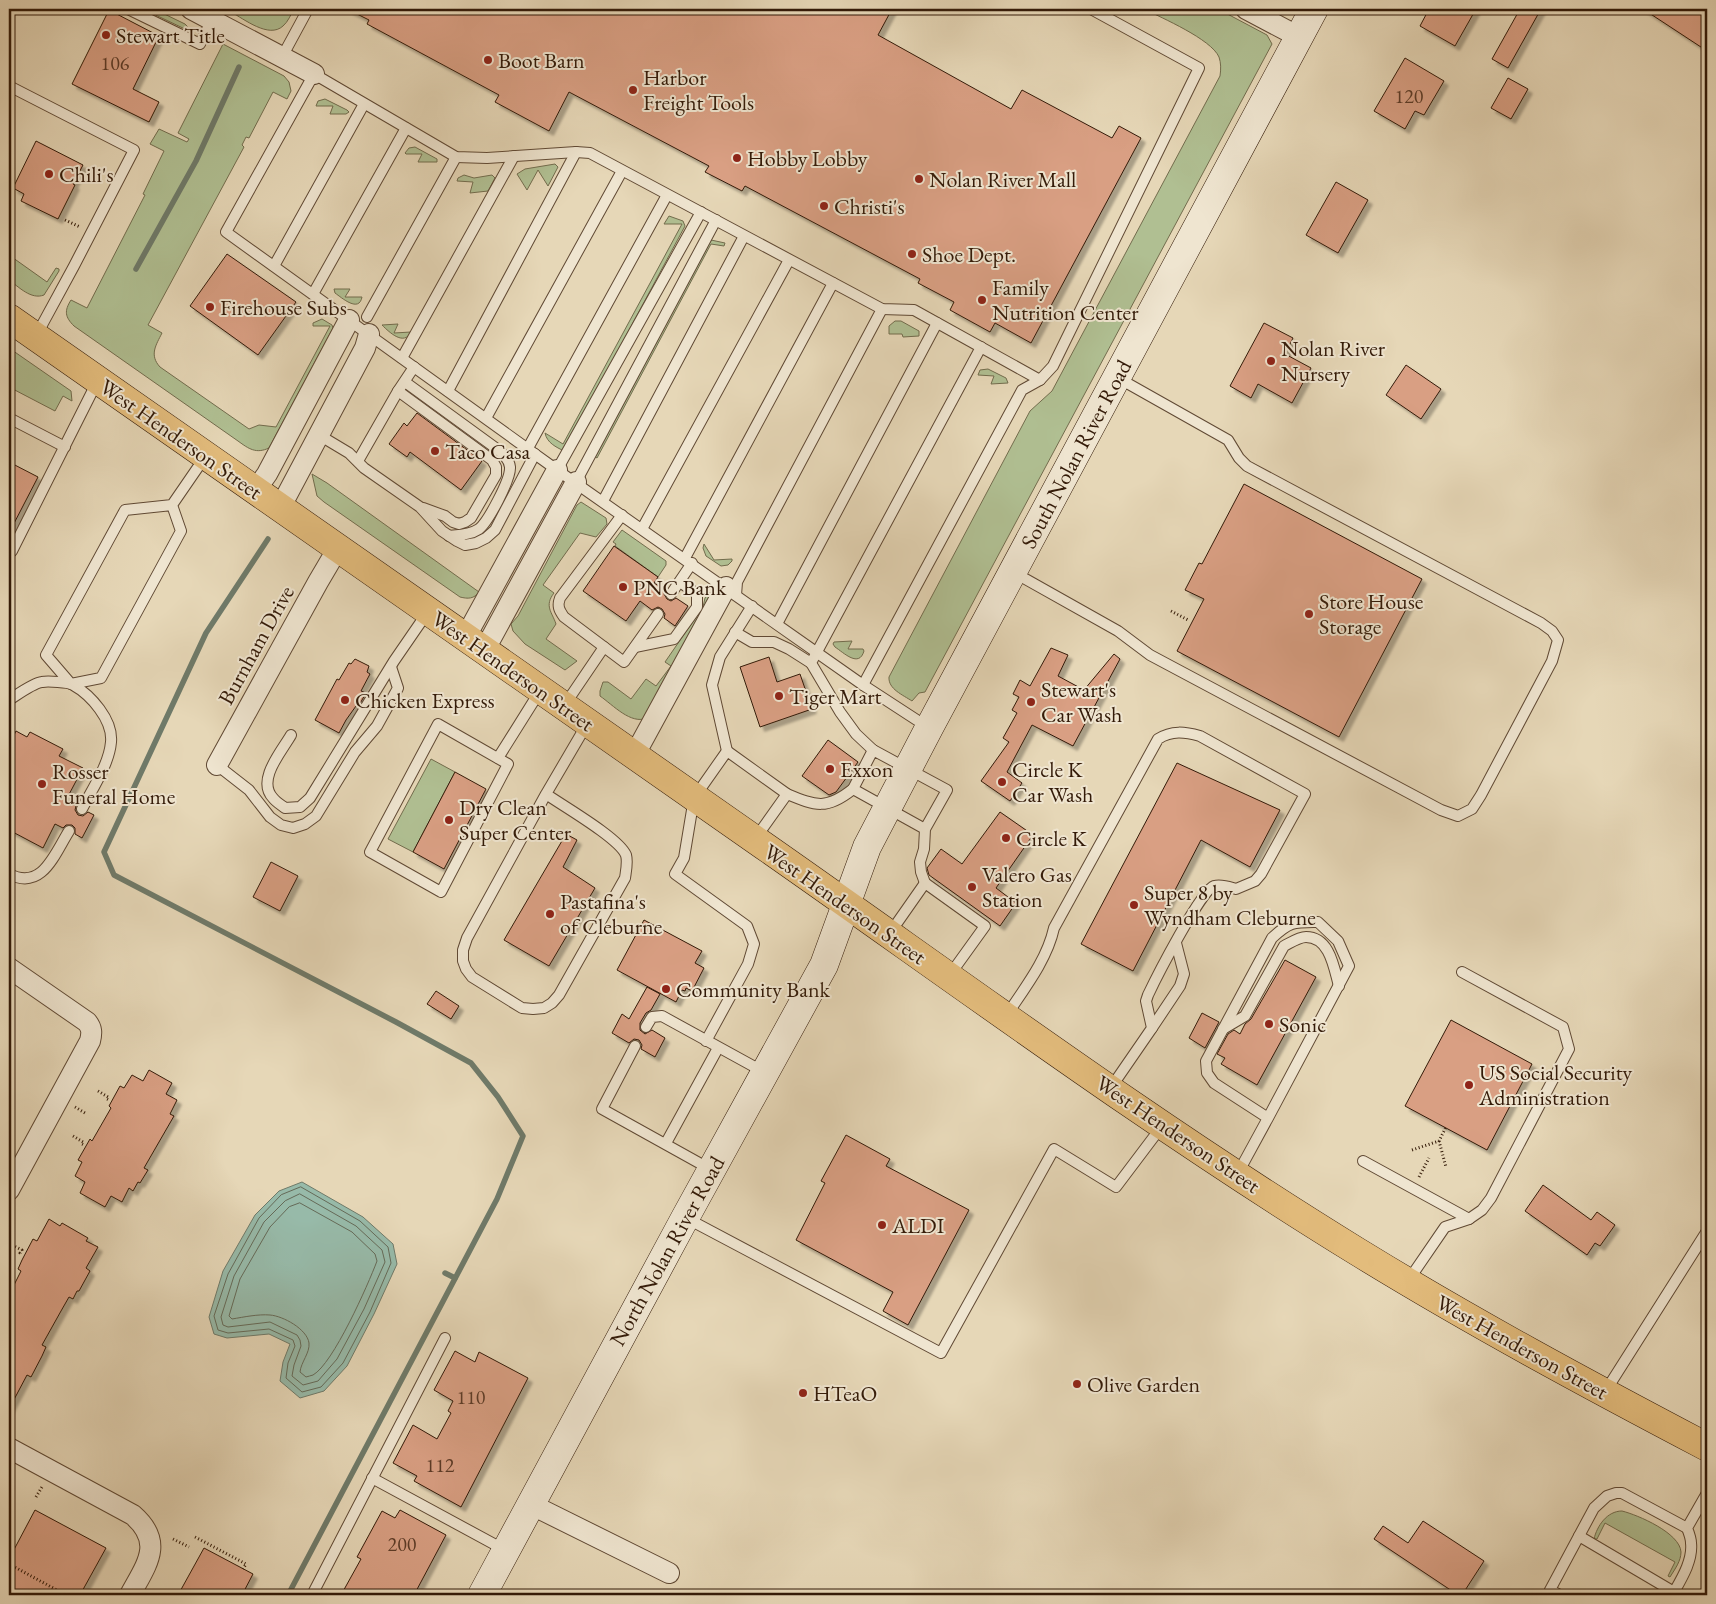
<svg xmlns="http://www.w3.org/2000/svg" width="1716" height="1604" viewBox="0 0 1716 1604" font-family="'EB Garamond',serif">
<defs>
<filter id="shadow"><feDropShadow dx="4.5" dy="4.5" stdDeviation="1" flood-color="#0004"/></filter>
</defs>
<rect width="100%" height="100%" fill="#e6d7b7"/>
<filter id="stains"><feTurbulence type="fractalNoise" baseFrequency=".004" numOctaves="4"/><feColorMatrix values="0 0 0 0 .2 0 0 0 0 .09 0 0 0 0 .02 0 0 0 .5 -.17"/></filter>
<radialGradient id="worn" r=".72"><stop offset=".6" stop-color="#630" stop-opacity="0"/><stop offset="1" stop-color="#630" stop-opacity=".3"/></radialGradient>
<g fill="#b0bf92" stroke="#726c4d">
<path d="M143,9H154L185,24L187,26V30Z"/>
<path d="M231,9H294C291,14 288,22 283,26C269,39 244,19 231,12Z"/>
<path d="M1144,9H1218L1267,35L1272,44L925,692L919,693L912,701C903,695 888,689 889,677L1030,411L1052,391L1220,76C1221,69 1221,63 1219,57C1211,39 1162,18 1144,9Z"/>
<path d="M223,44L284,76L289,82L291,91L287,99L273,92L249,138L246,137L242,145L244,147L148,325L162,333C156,345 149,355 160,367L249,429L259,425L276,427L330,326H313V323L322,319L332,325L333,328L269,448C256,454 249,449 238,441L74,326C65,317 64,311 71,300L87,308L145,195L143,194L164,151L150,144L159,129L187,142L189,139L178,133Z"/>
<path d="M325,99L347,110L349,112L346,114H330L333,106H316L318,101Z"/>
<path d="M415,147L437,159V162H418L422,154H406L405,153L409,148Z"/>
<path d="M555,164L558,167L548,186L538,170L527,190L517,174L525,169Z"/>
<path d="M464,175L474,178L492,175L495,178L488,191L470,193L473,182L457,181L458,178Z"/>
<path d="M669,216L683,221L685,226L564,451C556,447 547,443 545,433L563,444L682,224H664Z"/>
<path d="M711,240L725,243L724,246L711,244L597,458L594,456Z"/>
<path d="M9,255L47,282L56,268L59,269V271L44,295C31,300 19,287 9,280Z"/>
<path d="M334,289H350L345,297H362C359,313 342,298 335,293Z"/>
<path d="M895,321H901L919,331V336L903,337L902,334H889V326Z"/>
<path d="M398,324L394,333L411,332C404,346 390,333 382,325Z"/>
<path d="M9,348L71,391L72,401L63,396L55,411L9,387Z"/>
<path d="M988,369L1006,378L1008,383L991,384L994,376L978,375L980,370Z"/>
<path d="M312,474L327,483L479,592C474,599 468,599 460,597L324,502L317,496Z"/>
<path d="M581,502L606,518L607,524L596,537L580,533L543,585L554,593C544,606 552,612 556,624L546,639L577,661L565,670L525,644L513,631L511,624L518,616L577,505Z"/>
<path d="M622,530L666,561V565L658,577L615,546L616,544L613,542Z"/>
<path d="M704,544L714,560L732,559V561L728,565L721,566L706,556L703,548Z"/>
<path d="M709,592L711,595L647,718C631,725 613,705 600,696V691L603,682H608L631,699L646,679L656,686L671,666L665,662L703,607L705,598Z"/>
<path d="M852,641L848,649H863L864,651C859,668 844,653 835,647L833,644L834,642Z"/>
<path d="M431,759L455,772L413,852L388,839Z"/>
<path d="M1622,1511C1638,1515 1680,1533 1681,1552C1681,1561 1675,1569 1670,1577L1668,1576L1675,1562L1605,1523L1597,1539H1594C1597,1526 1607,1511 1622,1511Z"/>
</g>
<path fill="#97baa9" stroke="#6f7a69" d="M302,1182L363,1217L393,1244L397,1264L374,1314L347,1366L324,1391L300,1398L280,1381L283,1362L290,1344L269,1334L227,1338L214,1334L209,1317L223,1271L255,1215L279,1191Z"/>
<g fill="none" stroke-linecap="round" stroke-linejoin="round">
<g stroke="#656a58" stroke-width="1">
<path d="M301,1187L360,1221L388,1247L391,1263L370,1312L343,1363L321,1387L302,1392L286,1378L288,1363L295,1346L293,1340L269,1329L228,1333L218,1330L214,1316L228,1274L259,1218L281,1195Z"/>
<path d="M300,1194L356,1226L382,1250L385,1262L364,1309L337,1359L318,1381L303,1385L292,1376L294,1365L301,1346L300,1340L297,1335L270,1322L228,1327L223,1325L221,1317L234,1276L264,1222L285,1201Z"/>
<path d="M300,1203L352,1232L375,1254L377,1261C368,1285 333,1364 313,1375C311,1376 308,1376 306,1377L300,1372C301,1362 310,1353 309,1343C307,1329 283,1316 270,1315C258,1314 244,1317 232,1319L229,1316L240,1279L270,1227L289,1207Z"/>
</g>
<g stroke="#6f7a69" stroke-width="5.5">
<path d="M263,12L265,9"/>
<path d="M136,269L196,161L239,67"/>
<path d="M268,539L206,633L104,852L114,875L396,1022L471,1063L498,1097L523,1136L497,1199L288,1595"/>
<path d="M445,1273L455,1278"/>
</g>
</g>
<g fill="#d99f83" stroke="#331a08" filter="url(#shadow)">
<path d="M347,9H892L878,35L1011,109L1022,90L1112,138L1119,126L1141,138L1031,343L995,323L990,332L950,310L954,302L918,283L920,279L745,186L742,191L705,172L709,166L569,92L549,131L495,102L499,95L367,24L369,20Z"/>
<path d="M1429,9H1476L1455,46L1420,26Z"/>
<path d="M1520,9H1541L1508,68L1492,59Z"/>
<path d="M1643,9H1707V51Z"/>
<path d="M109,10L159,36L133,89L159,102L149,122L72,84Z"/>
<path d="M1405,58L1444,81L1424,115L1415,111L1405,129L1374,111Z"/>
<path d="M1508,78L1528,89L1511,119L1491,108Z"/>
<path d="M36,141L83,165L73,184L75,185L58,219L21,201L24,194L13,188Z"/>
<path d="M1336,182L1368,200L1338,253L1306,235Z"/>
<path d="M227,254L296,302L258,355L190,306Z"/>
<path d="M1264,323L1293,338L1285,354L1311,368L1292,403L1258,384L1251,398L1230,386Z"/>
<path d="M1406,365L1441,389L1421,419L1386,395Z"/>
<path d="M417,413L482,461L461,490L410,452L407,457L389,444L404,423L407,426Z"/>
<path d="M9,462L38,477L9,533Z"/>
<path d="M1244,484L1422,579L1339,737L1177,651L1204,599L1185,590L1199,563L1202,564Z"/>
<path d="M614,546L658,577L654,583L665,590L664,594L667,599L671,601L676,598L688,606L675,626L664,618L665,614L662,609L658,607L652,610L640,601L626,621L583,591Z"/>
<path d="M1051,648L1068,655L1058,676L1084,690L1114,654L1120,659L1073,746L1032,725L1007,772L1022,783L1010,801L981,781L1009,742L1003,738L1017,713L1012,710L1019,697L1013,694L1020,680L1030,686Z"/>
<path d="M769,657L777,682L800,674L812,709L760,727L740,667Z"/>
<path d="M355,659L369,666L367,672L370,674L361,691L366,693L358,707L356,706L346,720L339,733L315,720L337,679L339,680L349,663L351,664Z"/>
<path d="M16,731L27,737L30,732L63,749L59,756L83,768L66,800L76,806L75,810L78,815L83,816L88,812L94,815L82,838L75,834V828L72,825H66L63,828L55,824L43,848L9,830V745Z"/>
<path d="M828,740L858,762L836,792L829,795L802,776Z"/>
<path d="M1177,763L1280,810L1250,867L1201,840L1133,971L1081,944Z"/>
<path d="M455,772L486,789L444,869L413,852Z"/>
<path d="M1000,812L1033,835L996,888L1016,903L1000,926L929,875L927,868L941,849L962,864Z"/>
<path d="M566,834L577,840L563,867L595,888L549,966L504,940Z"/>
<path d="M271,862L298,876L280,911L253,897Z"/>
<path d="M644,920L702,951L695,963L704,968L692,991L686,988L685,991L682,990L676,1002L617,970Z"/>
<path d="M1285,960L1316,977L1257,1085L1221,1064L1225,1058L1217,1054L1228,1034L1234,1030L1240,1034L1245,1024L1251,1019Z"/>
<path d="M647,987L660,994L651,1010L646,1013L640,1023V1030L645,1034L652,1030L665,1038L655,1057L641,1049L642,1045L639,1040L634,1039L629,1043L612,1033L622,1014L629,1019Z"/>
<path d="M436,991L459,1006L451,1019L427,1004Z"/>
<path d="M1202,1013L1219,1022L1205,1048L1189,1038Z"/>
<path d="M1451,1020L1532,1064L1487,1150L1405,1106Z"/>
<path d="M149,1070L172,1083L166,1094L177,1100L170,1114L174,1116L144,1168L148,1170L140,1183L138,1182L133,1191L129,1188L122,1202L111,1196L105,1207L80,1193L85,1182L75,1176L82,1162L78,1160L90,1139L92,1141L111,1108L109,1106L120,1086L124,1088L132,1075L143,1081Z"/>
<path d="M846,1135L890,1159L886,1166L969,1210L908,1325L883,1311L893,1292L796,1240L825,1183L821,1181Z"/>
<path d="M1543,1185L1591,1220L1597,1212L1615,1225L1600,1246L1595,1243L1587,1255L1525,1211Z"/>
<path d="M49,1219L60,1226L62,1223L88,1238L86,1241L98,1247L86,1268L90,1271L79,1291H77L73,1299L69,1297L61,1311L42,1345L46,1347L42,1356L31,1377L27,1375L9,1409V1295L21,1271L18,1269L22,1260L33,1239L37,1241Z"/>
<path d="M455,1351L475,1362L479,1352L528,1378L461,1507L414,1481L417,1476L393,1463L413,1425L437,1439L451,1413L448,1411L453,1401L434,1390Z"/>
<path d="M35,1510L106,1548L80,1595H9V1559Z"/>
<path d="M400,1510L446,1535L414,1595H341L361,1559L357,1557L382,1511L395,1518Z"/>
<path d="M1423,1521L1484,1561L1462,1595H1458L1374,1539L1383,1526L1408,1543Z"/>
<path d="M204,1548L253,1574L242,1595H178Z"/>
</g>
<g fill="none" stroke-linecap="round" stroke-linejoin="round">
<defs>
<g id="service">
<path d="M128,9L200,44L217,9"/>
<path d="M282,57L308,9"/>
<path d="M9,86L134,150L74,266L36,336"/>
<path d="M274,266L364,104"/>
<path d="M313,294L406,128"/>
<path d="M367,317L456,157"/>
<path d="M402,358L514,156"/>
<path d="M405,382L497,449C503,454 509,459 510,467C511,479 488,522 479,529C470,535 459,535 449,536"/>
<path d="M398,391L492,460L496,467V475L471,518L465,522L459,524L453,522L445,516L423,508"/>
<path d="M448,391L576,152"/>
<path d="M9,418L65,447"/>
<path d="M486,418L622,171"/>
<path d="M319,435L349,453L364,468L420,507L442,531L457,541L465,545L476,543L486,538L495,530L535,454"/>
<path d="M528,448L667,195"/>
<path d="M358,461L398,391L414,367"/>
<path d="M557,470L701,212"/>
<path d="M576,482L716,220"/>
<path d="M603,501L744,236"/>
<path d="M172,505L181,531L101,678L71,684L46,655L125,510L172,505L205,457"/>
<path d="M642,529L789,260"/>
<path d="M9,554L12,551L97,382"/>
<path d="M685,558L833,283"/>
<path d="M1013,572L1118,631L1150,655L1441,810L1458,816L1472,809L1481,795L1552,661L1558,640L1552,631L1541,623L1247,466L1239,458L1228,440L1118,378"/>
<path d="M671,594L692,563"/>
<path d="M736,595L737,582L882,309"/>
<path d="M777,624L937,323"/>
<path d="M735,632L752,642H774L789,649L811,663"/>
<path d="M604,647L624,662L658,614"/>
<path d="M635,647L674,639L697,607V594L680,582"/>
<path d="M863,685L1022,390L1040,380L1053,366L1199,68L1091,9"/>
<path d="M9,700C17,695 33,683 42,682C47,681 69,682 73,685C91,695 113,720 111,742C109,765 92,789 82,809"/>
<path d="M564,706L604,647L564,617C559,610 557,606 560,598L622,515"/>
<path d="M438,724L508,764L441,892L370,852Z"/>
<path d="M929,728L863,685L557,470L226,232L314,74L456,157L487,158L576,152L590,153L882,309L914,310L1040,380"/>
<path d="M291,735C282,751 256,780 273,798C276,802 281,805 285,808L300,807L310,798L394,661L427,613"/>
<path d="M873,750L856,734L840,712L811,663L981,347"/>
<path d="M727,751L712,685L720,657L752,606"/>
<path d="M498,758L540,691"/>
<path d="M217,765L249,790L270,817L281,825L293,828L305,824L316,816L355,752L377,726L398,688L391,667"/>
<path d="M546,794C563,806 619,838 626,855C628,862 626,871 625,878L559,995L552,1003L544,1008L533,1009L522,1008L472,977L466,969L463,961V950L467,938L546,794L587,724"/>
<path d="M787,794C816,806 827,810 853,789"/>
<path d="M925,829L947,790L873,750L853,789L925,829L924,849L920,862L921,872L925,883"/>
<path d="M9,874C42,891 54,855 69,831"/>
<path d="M890,933L925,883L985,926L949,976"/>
<path d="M1006,1016C1024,989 1047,960 1054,928L1158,739C1172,730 1185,732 1200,736L1305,794L1261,874L1255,881L1236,889C1229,887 1222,884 1214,886C1201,890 1156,978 1148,995L1146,1001L1152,1028L1110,1089"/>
<path d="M646,1027L652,1017L662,1016L764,1072"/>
<path d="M1152,1028L1180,986L1184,974L1176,943"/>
<path d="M1223,1029L1245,1016L1284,946C1290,943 1299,937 1306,937C1330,937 1334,968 1339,986"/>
<path d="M706,1041L748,964L754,944L747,926L675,874L684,858L694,798L727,751L787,794L755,839"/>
<path d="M635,1046L602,1109L710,1169"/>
<path d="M666,1143L718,1048"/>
<path d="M1363,1161L1469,1219"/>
<path d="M1238,1173L1268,1118L1349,966L1338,941L1318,922C1294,922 1290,921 1272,938L1206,1061L1207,1073L1214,1083L1268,1118"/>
<path d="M686,1218L941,1353L1054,1149L1116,1187L1162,1126"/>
<path d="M1408,1281L1445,1227L1469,1219L1482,1210L1491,1198L1569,1049L1563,1027L1462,972"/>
<path d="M1605,1392L1707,1231"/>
<path d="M372,1478L505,1550"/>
<path d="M1579,1536L1674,1592L1673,1595"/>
<path d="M1674,1592C1682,1578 1693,1560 1691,1543C1691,1538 1689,1533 1687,1528L1707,1493"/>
<path d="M312,1595L445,1338"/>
<path d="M1560,1595L1550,1590L1594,1508L1607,1496L1616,1493H1622L1687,1528"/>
</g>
<g id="minor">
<path d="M191,9L314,74"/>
<path d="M1246,9L1299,37"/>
<path d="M255,491L267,474L349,320"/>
<path d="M280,508L365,348L369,334"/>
<path d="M465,638L557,470"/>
<path d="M484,651L576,482"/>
<path d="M634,756L726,587"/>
<path d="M217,765L318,582L338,548"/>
<path d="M9,968L87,1022C92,1028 92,1033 90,1041L9,1190"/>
<path d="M9,1448L133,1515C165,1543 146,1565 130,1595"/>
<path d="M530,1504L669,1573"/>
</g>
<path id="secondary" d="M482,1595L685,1218L824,965L867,847L929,728L1314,9"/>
<path id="primary" d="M9,318C258,494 508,667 757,841C956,980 1151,1125 1358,1252C1472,1322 1589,1385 1707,1447"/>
</defs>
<use href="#service" stroke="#604934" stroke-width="12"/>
<use href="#minor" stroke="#604934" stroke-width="22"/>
<use href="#secondary" stroke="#331a08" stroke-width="29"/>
<use href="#primary" stroke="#331a08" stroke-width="29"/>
<g stroke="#331a08" stroke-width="3" stroke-dasharray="1 2.5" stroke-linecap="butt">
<path d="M9,168L14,171"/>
<path d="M65,220L80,227"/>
<path d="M1171,611L1188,620"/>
<path d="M98,1091L108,1097L107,1099L109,1100"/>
<path d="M75,1107L85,1113"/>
<path d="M73,1136L83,1142L82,1144L84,1145"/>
<path d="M1439,1141L1446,1167"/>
<path d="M1412,1150L1439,1141L1446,1127"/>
<path d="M1419,1177L1429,1158"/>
<path d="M12,1245L22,1250L20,1253L22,1254"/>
<path d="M36,1497L42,1487"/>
<path d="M195,1537L246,1564L243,1569"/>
<path d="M173,1539L189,1547"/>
<path d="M9,1564L66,1595"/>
</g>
<use href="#service" stroke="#efe5d0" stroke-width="10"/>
<use href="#minor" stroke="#efe5d0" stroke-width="20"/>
<use href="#secondary" stroke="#efe5d0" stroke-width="28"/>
<use href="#primary" stroke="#e3bc7c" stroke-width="28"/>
</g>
<g fill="#8f2418" stroke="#efe5d0" stroke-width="2">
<circle cx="106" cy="35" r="5"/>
<circle cx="488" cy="60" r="5"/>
<circle cx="633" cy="90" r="5"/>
<circle cx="737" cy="158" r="5"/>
<circle cx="49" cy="174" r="5"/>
<circle cx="919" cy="179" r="5"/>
<circle cx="824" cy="206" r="5"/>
<circle cx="912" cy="254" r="5"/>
<circle cx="982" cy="300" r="5"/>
<circle cx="210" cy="307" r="5"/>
<circle cx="1271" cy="361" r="5"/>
<circle cx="435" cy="451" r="5"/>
<circle cx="623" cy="587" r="5"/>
<circle cx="1309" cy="614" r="5"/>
<circle cx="779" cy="696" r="5"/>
<circle cx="345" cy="700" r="5"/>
<circle cx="1031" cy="702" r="5"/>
<circle cx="830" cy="769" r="5"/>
<circle cx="1002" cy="782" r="5"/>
<circle cx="42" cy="784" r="5"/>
<circle cx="449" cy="820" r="5"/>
<circle cx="1006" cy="838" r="5"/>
<circle cx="972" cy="887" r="5"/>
<circle cx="1134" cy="905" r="5"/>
<circle cx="550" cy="914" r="5"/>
<circle cx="666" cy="989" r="5"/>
<circle cx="1269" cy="1024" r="5"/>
<circle cx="1469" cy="1085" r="5"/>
<circle cx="882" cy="1225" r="5"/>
<circle cx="1077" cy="1384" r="5"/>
<circle cx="803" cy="1393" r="5"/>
</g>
<g text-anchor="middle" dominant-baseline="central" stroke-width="4" stroke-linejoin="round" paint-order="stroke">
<g font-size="20" fill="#5c3b27">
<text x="115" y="63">106</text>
<text x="1409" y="96">120</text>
<text x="471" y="1397">110</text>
<text x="440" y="1465">112</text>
<text x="402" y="1544">200</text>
</g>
<g font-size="22" fill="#331a08" stroke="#efe5d0" text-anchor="start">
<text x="116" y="35">Stewart Title</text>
<text x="498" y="60">Boot Barn</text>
<text x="643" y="77">Harbor<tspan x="643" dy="25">Freight Tools</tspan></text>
<text x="747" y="158">Hobby Lobby</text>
<text x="59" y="174">Chili's</text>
<text x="929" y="179">Nolan River Mall</text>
<text x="834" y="206">Christi's</text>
<text x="922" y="254">Shoe Dept.</text>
<text x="992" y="287">Family<tspan x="992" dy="25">Nutrition Center</tspan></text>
<text x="220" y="307">Firehouse Subs</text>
<text x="1281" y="348">Nolan River<tspan x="1281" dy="25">Nursery</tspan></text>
<text x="445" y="451">Taco Casa</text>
<text x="633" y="587">PNC Bank</text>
<text x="1319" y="601">Store House<tspan x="1319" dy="25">Storage</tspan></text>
<text x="1041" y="689">Stewart's<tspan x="1041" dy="25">Car Wash</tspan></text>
<text x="789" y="696">Tiger Mart</text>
<text x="355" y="700">Chicken Express</text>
<text x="840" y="769">Exxon</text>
<text x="1012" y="769">Circle K<tspan x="1012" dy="25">Car Wash</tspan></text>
<text x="52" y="771">Rosser<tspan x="52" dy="25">Funeral Home</tspan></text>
<text x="459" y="807">Dry Clean<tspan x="459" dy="25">Super Center</tspan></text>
<text x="1016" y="838">Circle K</text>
<text x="982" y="874">Valero Gas<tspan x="982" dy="25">Station</tspan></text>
<text x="1144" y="892">Super 8 by<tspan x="1144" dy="25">Wyndham Cleburne</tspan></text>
<text x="560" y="901">Pastafina's<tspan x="560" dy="25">of Cleburne</tspan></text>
<text x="676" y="989">Community Bank</text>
<text x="1279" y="1024">Sonic</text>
<text x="1479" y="1072">US Social Security<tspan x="1479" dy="25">Administration</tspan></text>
<text x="892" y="1225">ALDI</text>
<text x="1087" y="1384">Olive Garden</text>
<text x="813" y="1393">HTeaO</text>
</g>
<g font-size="22" fill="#331a08" stroke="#efe5d0">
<text transform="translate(181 439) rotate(35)">West Henderson Street</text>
<text transform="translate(1076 454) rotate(-62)">South Nolan River Road</text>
<text transform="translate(256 645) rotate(-61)">Burnham Drive</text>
<text transform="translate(513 671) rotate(35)">West Henderson Street</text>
<text transform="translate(845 904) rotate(35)">West Henderson Street</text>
<text transform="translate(1178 1134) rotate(34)">West Henderson Street</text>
<text transform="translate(667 1251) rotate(-61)">North Nolan River Road</text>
<text transform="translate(1522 1347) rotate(29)">West Henderson Street</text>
</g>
</g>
<rect width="1716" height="1604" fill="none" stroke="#e6d7b7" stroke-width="30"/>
<rect x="10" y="10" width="1696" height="1584" fill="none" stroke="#331a08" stroke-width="2.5"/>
<rect x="15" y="15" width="1686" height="1574" fill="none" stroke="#331a08"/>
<rect width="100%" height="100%" filter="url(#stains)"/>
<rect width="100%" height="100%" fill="url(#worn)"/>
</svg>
